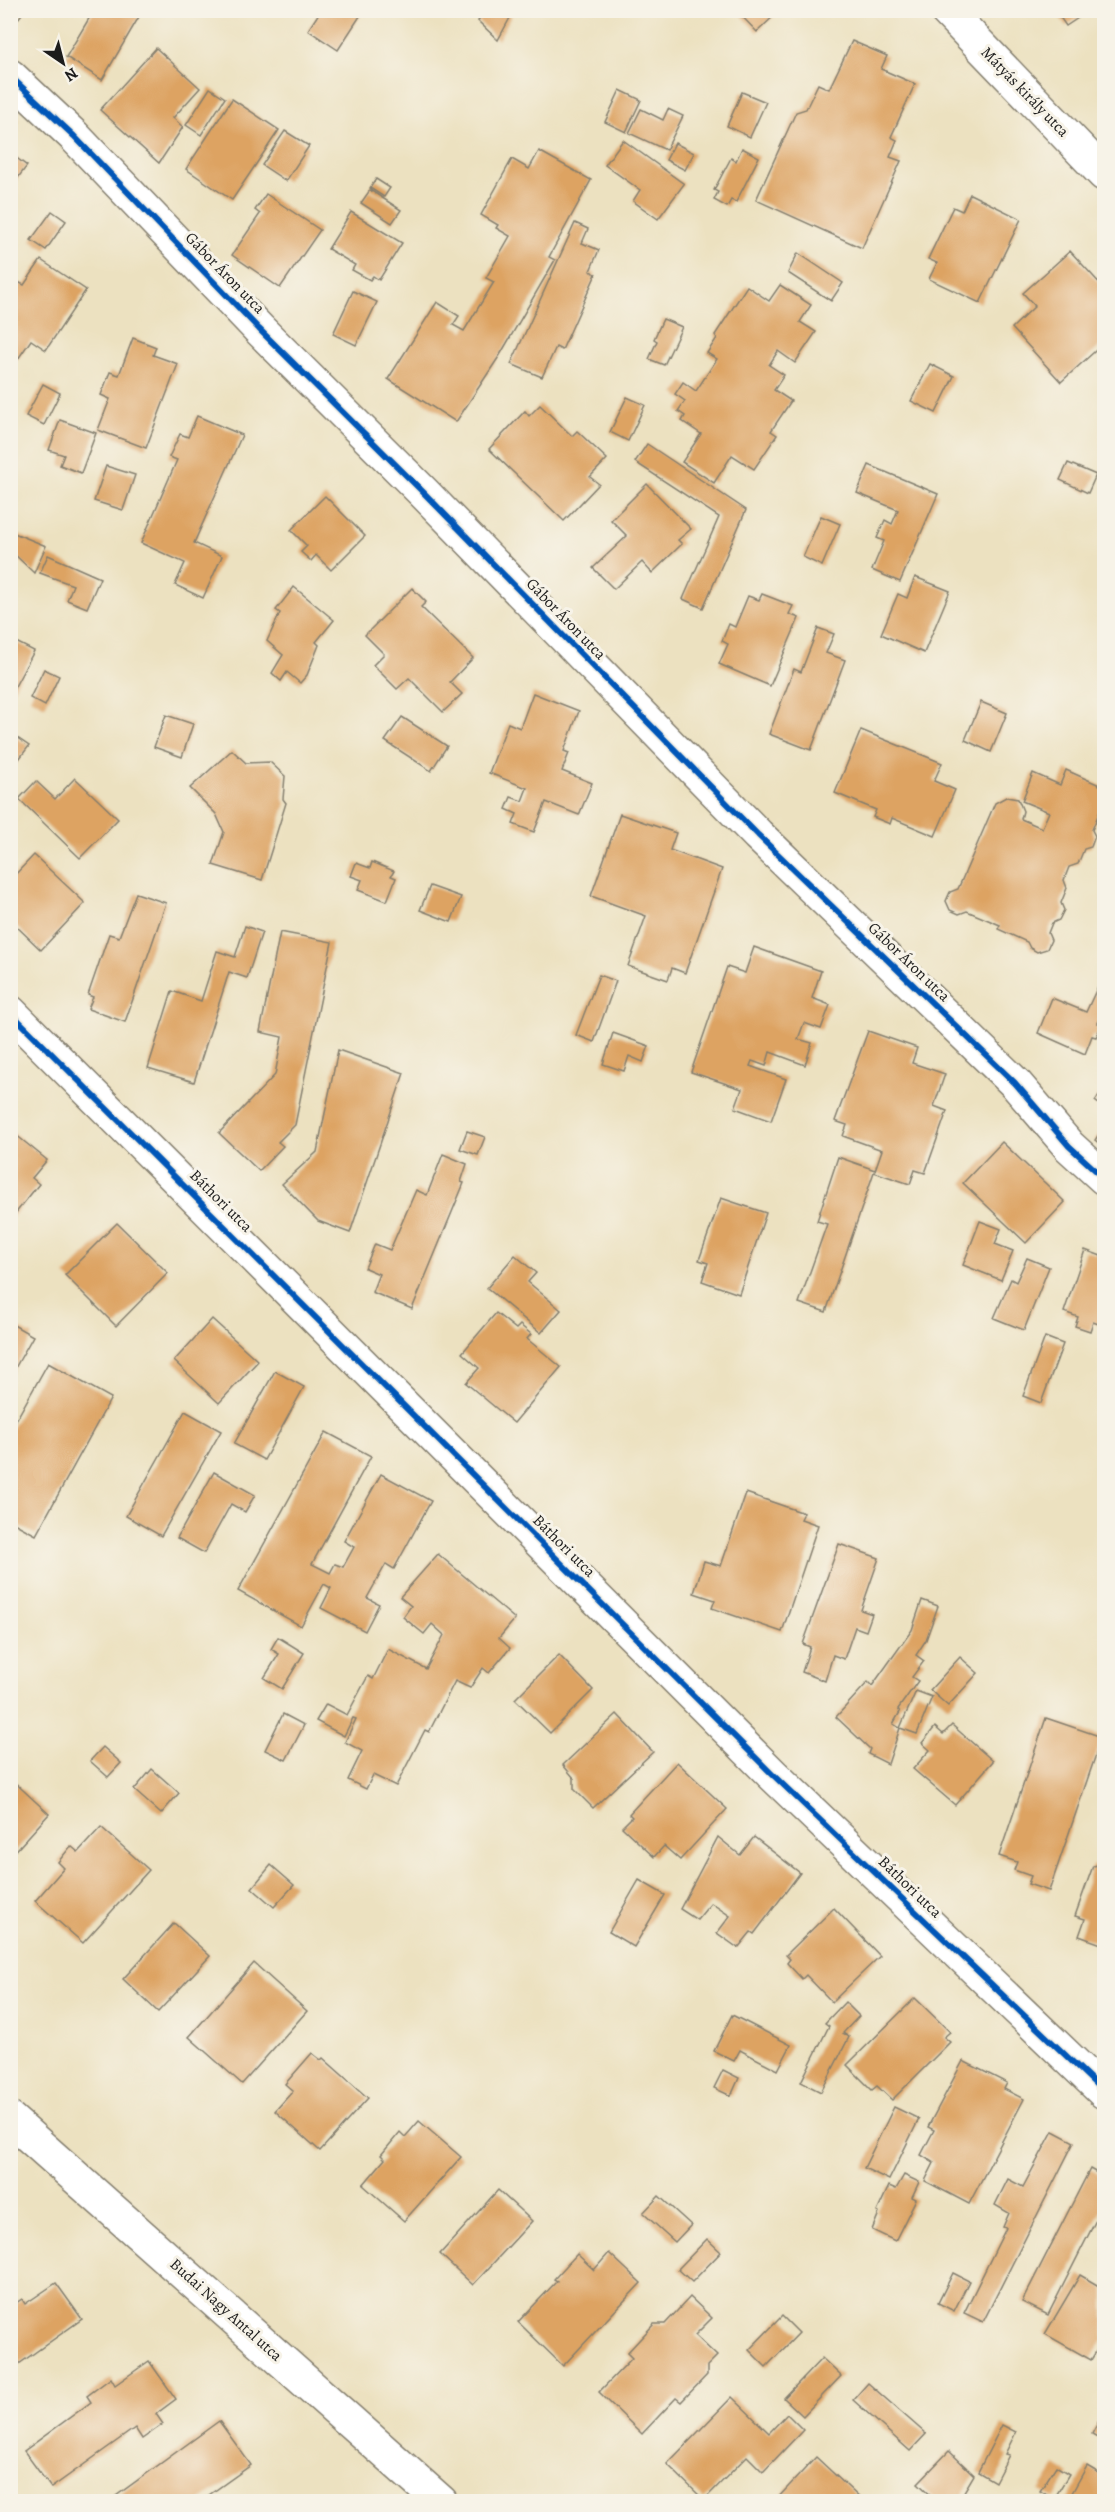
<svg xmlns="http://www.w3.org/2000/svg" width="1115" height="2512" viewBox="0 0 1115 2512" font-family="Alegreya,serif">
<rect width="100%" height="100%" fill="#f7f3e8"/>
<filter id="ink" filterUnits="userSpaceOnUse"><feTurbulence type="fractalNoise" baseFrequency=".0167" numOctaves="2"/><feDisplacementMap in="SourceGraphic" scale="12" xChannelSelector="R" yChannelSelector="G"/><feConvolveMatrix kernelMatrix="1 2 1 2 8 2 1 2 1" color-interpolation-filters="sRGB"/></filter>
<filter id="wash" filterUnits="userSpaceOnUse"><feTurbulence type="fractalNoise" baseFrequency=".008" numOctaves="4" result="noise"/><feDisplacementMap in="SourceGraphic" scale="24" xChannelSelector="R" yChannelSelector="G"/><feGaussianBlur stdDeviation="1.35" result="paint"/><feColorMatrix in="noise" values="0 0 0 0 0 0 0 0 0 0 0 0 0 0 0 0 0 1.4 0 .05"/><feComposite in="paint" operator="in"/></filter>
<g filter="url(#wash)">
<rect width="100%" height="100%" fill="#ece1c0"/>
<g id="blocks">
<g fill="#dda362">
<path d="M10,10H25L10,29Z"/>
<path d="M94,10H143L102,80L66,57Z"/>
<path d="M321,10H364L338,50L308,30Z"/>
<path d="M484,10H505L511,16L498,40L478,21Z"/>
<path d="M736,10H780L757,32Z"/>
<path d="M1055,10H1090L1066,26Z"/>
<path d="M852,41L887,56L881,69L915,84L891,137L897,140L890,157L901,161L862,248L756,200L796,112L806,109L818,84L829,89Z"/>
<path d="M156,48L200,88L173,118L183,127L159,163L100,110Z"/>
<path d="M210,88L225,98L201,135L186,125Z"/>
<path d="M620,90L641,100L626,132L605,122Z"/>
<path d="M742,92L766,102L750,137L727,126Z"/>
<path d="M232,99L279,130L232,200L186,169Z"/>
<path d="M641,109L663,120L668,109L683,116L666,150L629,133Z"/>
<path d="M10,114L19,120L10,131Z"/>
<path d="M285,131L309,146L286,181L262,165Z"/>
<path d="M623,140L684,184L658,219L633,201L640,190L605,165Z"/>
<path d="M675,143L694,153L685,170L666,160Z"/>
<path d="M742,148L759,157L736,202L731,200L727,207L714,200L718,192L714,190L731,158L736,161Z"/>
<path d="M539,151L591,180L549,257L555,260L500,355L456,422L388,379L437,302L459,316L453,325L464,331L494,282L486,278L510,236L496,228L498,225L481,215L512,159L529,169Z"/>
<path d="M10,153L27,166L10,188Z"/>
<path d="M376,179L390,188L384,197L370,188Z"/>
<path d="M370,190L401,210L392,223L361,203Z"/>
<path d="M266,194L320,230L280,288L232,255L260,214L255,210Z"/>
<path d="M970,194L1021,219L980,303L929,279L937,263L928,259L953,207L962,211Z"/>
<path d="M52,211L66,221L46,250L31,240Z"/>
<path d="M351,212L402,243L379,280L373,276L370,280L352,270L355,265L328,249Z"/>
<path d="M575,223L588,229L582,243L599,250L590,271L596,274L562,350L556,347L542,377L511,364Z"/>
<path d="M1070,251L1104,288V343L1061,382L1012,328L1035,306L1023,293Z"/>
<path d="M798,253L843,283L831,301L788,273Z"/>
<path d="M41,260L86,290L46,350L31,340L18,359L10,354V294L18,282L24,285Z"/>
<path d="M780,285L811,305L800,322L816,332L795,363L778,351L769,365L784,375L774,390L791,401L771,431L777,435L754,469L732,455L714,483L682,462L701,434L682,421L685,416L678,411L685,401L675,394L683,382L696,391L717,359L707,353L717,338L715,335L747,286L769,301Z"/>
<path d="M353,291L377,302L356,345L333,334Z"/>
<path d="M663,319L682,327L664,365L649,359L657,341L654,339Z"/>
<path d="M133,338L156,347L153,355L178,364L146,448L98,430L110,399L101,395L110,372L119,375Z"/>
<path d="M930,364L954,376L936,413L911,401Z"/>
<path d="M43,384L60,393L44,425L26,416Z"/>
<path d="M627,397L645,405L628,441L610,432Z"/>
<path d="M540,405L572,436L577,431L607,459L590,477L599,484L564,521L489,449L525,411L529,416Z"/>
<path d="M197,416L242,435L194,543L222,556L203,598L175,585L185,563L141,543L177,460L169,457L180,434L188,437Z"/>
<path d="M60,420L96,433L81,473L60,465L64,455L49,450Z"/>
<path d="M647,444L746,510L703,608L683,599L719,517L635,462Z"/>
<path d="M1068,463L1096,475L1088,493L1060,480Z"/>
<path d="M869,465L938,494L900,582L872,570L884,541L877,538L885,520L892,524L898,510L857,493Z"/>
<path d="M106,466L135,475L123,510L94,501Z"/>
<path d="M647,484L691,529L678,540L682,544L652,573L642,562L614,589L593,568L627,536L611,520Z"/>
<path d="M325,496L365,536L331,570L316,555L311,561L301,552L307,546L291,530Z"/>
<path d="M821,516L840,524L822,566L803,557Z"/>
<path d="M14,533L46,546L34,573L10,550V542Z"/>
<path d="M48,555L100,578L87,608L67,600L73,585L40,573Z"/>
<path d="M915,577L950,591L924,653L881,634L898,594L907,598Z"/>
<path d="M294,587L334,620L316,642L319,645L307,675L300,683L287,672L281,681L272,673L283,655L267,641L280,613L276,610Z"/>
<path d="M412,588L426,602L421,607L473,658L450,682L462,694L443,712L409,678L397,689L373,665L384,654L365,635Z"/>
<path d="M762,594L793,606L789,614L799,618L770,686L719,664L728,644L722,641L729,624L735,627L748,596L759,600Z"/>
<path d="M818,628L834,634L826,653L845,660L811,750L769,734L794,669L801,672Z"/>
<path d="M10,639L34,651L13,690L10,688Z"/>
<path d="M44,669L59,676L45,706L30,698Z"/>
<path d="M533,693L579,711L564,751L569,753L562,771L592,783L579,815L546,802L534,832L513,824L517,814L506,809L511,797L522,801L527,788L489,773L508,723L520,728Z"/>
<path d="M981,702L1007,713L991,752L965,740Z"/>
<path d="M166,715L193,724L182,757L154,747Z"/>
<path d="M402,717L447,746L431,771L385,741Z"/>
<path d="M861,730L942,763L934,781L955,790L935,836L892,818L890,824L873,817L876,810L835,793Z"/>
<path d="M10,733L29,746L10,771Z"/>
<path d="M232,750L246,763L270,762L285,776L283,799L286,803L262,880L213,865L224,832L216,814L190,788Z"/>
<path d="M1066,770L1104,787V801L1092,830L1095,836L1091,847L1084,849L1078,864L1069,867L1064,880L1067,888L1061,903L1064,910L1059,920L1052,923L1048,933L1051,940L1047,949L1037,952L1030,948L1027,942L998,929L1000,925L967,911L959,914L950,910L946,901L950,892L958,889L995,803L1006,797L1018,799L1023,811L1021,819L1042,828L1049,812L1022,801L1033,773L1060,785Z"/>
<path d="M75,778L118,819L80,858L19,799L36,781L55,799Z"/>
<path d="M620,814L676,833L670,850L722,869L685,973L672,968L668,980L628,966L646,916L591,896Z"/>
<path d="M34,855L85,903L41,950L10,920L12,893L10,880Z"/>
<path d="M372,862L394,871L391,876L396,878L387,901L358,890L362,880L351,876L356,863L370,868Z"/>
<path d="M430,886L461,897L451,922L420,910Z"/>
<path d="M136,893L166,903L125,1022L88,1009L93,997L88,995L109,934L119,937Z"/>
<path d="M245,926L262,932L247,978L229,972L194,1082L148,1068L172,991L201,1001L217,951L235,957Z"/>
<path d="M280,932L332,942L295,1125L278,1142L283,1146L259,1171L219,1133L275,1075L282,1037L260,1032Z"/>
<path d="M754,947L821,971L812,998L830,1005L821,1029L804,1023L798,1039L812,1043L805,1065L770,1052L766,1066L752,1061L750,1066L786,1079L771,1121L735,1108L742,1089L691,1072L727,967L745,973Z"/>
<path d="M1104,973V1021L1100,1019L1098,1023L1102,1024L1096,1037L1092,1036L1085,1054L1038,1033L1052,998L1086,1012Z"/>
<path d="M599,975L616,981L594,1042L576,1035Z"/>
<path d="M868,1031L917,1048L912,1063L945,1074L934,1106L947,1111L925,1173L915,1170L910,1184L874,1172L826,1312L799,1303L827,1224L817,1221L838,1157L875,1170L882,1150L843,1136L847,1125L835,1121Z"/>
<path d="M613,1033L649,1046L643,1062L629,1056L624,1071L603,1064Z"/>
<path d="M338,1050L404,1073L350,1233L318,1221L282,1184L317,1152Z"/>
<path d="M1104,1088V1108L1095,1101Z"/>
<path d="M1104,1127V1147L1095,1140Z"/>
<path d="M10,1130L47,1160L32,1178L39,1184L10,1220Z"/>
<path d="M467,1131L485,1137L478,1155L460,1149Z"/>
<path d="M1002,1142L1065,1202L1026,1243L963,1183Z"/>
<path d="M443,1154L467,1164L461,1182L464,1183L412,1309L372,1292L379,1274L365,1268L375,1244L390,1250L416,1190L427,1195Z"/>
<path d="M721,1198L766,1213L739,1294L702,1281L708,1263L699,1260Z"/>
<path d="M980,1221L1001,1229L995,1244L1013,1251L1001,1280L963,1265Z"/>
<path d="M117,1223L168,1273L116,1326L65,1275Z"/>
<path d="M1085,1250L1104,1257V1326L1093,1322L1090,1331L1075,1326L1078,1317L1064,1312Z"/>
<path d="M515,1255L536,1273L528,1282L561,1310L541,1333L487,1288Z"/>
<path d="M1027,1258L1049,1267L1024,1330L994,1318L1011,1279L1016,1282Z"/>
<path d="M496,1313L516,1329L520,1325L531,1334L527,1339L561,1367L514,1423L466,1383L479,1368L462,1353Z"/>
<path d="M212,1319L258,1361L219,1403L174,1361Z"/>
<path d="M10,1323L33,1336L10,1377Z"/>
<path d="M1045,1337L1063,1344L1041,1403L1023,1396Z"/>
<path d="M48,1363L111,1398L36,1535L10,1521V1431Z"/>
<path d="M275,1371L304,1387L264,1460L234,1444Z"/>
<path d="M185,1411L221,1431L161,1536L126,1516Z"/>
<path d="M326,1432L371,1456L312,1564L330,1573L335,1564L343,1567L354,1547L344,1541L381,1474L431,1501L394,1569L386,1564L367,1598L379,1604L365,1631L321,1608L331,1588L324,1584L301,1626L238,1591Z"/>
<path d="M214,1472L255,1495L245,1512L231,1504L204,1553L177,1538Z"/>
<path d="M746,1493L804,1513L801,1519L818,1525L782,1632L712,1608L715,1600L694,1593L704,1561L721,1566Z"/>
<path d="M839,1544L879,1558L861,1610L872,1614L866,1631L855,1627L844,1659L833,1655L825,1681L802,1672L810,1647L803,1644Z"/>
<path d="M438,1554L515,1619L499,1638L510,1648L489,1673L483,1668L470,1688L455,1681L429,1732L425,1730L396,1786L373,1775L366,1789L348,1780L362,1751L345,1742L356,1719L353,1718L344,1736L316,1721L326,1704L347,1715L368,1676L373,1679L388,1649L426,1669L444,1635L432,1624L424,1634L403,1617L411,1606L400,1597Z"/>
<path d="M922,1600L938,1606L926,1640L916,1655L924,1661L912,1677L918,1681L898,1709L900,1712L893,1724L900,1728L888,1764L868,1754L870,1749L836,1717L868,1682L872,1686L912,1630Z"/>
<path d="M278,1637L304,1653L282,1689L264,1678L279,1654L271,1649Z"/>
<path d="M559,1655L593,1690L550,1733L515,1699Z"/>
<path d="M960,1657L978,1673L948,1706L930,1690Z"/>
<path d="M916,1691L932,1697L917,1734L900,1728Z"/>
<path d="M283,1714L304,1725L286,1760L265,1750Z"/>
<path d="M617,1714L653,1752L593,1808L574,1789V1778L563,1765Z"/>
<path d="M1046,1718L1102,1737L1049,1891L1028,1884L1031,1876L1014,1870L1017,1862L999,1856Z"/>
<path d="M952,1725L993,1761L955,1805L913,1769L930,1750L922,1743L935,1727L943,1734Z"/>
<path d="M103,1747L121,1763L108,1777L90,1761Z"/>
<path d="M677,1762L727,1809L680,1860L664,1846L654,1857L622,1827L632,1817L629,1814Z"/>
<path d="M152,1769L179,1793L161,1814L134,1790Z"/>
<path d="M10,1778L49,1814L10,1857Z"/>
<path d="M101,1827L149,1870L83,1943L35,1901L64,1868L58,1862L71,1846L78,1852Z"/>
<path d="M718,1837L740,1855L754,1837L800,1873L754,1934L751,1932L738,1948L717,1933L730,1916L711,1903L697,1920L680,1909Z"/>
<path d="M1104,1864V1945L1079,1936L1085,1919L1075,1916L1093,1866Z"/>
<path d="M271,1865L294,1885L274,1907L252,1888Z"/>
<path d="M639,1880L665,1895L634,1947L609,1932Z"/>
<path d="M834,1908L880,1956L832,2002L806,1975L802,1979L787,1963L790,1959L786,1955Z"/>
<path d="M174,1923L210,1956L158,2012L123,1979Z"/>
<path d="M254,1963L307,2011L242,2084L189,2037Z"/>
<path d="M915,1998L950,2032L944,2037L950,2042L892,2100L877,2086L872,2090L847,2065Z"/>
<path d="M845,2002L859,2016L843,2033L849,2037L821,2092L801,2082L829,2026L825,2023Z"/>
<path d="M732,2015L791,2045L778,2070L740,2050L734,2061L714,2051Z"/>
<path d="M312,2053L321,2060L323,2058L368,2098L320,2151L275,2111L293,2091L285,2084Z"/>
<path d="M963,2061L1007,2083L1004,2089L1024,2099L969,2204L925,2181L934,2163L921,2155L934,2130L928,2127Z"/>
<path d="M723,2070L739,2078L731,2096L714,2088Z"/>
<path d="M894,2107L919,2119L889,2180L864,2168Z"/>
<path d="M419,2121L461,2157L404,2221L363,2185L385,2159L381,2155L400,2132L405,2137Z"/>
<path d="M1053,2131L1074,2142L983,2322L964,2313L1006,2228L1003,2227L1009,2213L995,2205L1008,2179L1023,2187Z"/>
<path d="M1090,2169L1104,2177V2204L1048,2315L1022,2302Z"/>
<path d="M904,2175L919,2182L912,2197L916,2199L895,2241L872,2230L879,2213L877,2212L889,2186L896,2189Z"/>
<path d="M498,2190L532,2221L473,2285L440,2254Z"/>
<path d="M659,2196L691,2225L675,2242L643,2213Z"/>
<path d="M707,2239L721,2252L692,2282L678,2269Z"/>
<path d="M609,2253L641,2283L563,2366L518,2322L557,2281L554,2279L577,2254L594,2270Z"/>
<path d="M953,2273L969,2281L954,2311L938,2303Z"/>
<path d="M1080,2275L1104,2289V2341L1103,2340L1091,2360L1045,2334Z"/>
<path d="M56,2283L82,2319L16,2366L10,2359V2307L22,2299L25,2304Z"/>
<path d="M690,2297L712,2318L695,2335L717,2356L707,2366V2375L681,2402L676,2398L642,2434L599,2392L632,2358L627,2353L654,2324H665Z"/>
<path d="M782,2316L799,2333L766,2367L749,2350Z"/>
<path d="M822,2358L841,2376L803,2416L784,2398Z"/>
<path d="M149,2361L176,2399L156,2414L163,2424L142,2439L135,2428L51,2488L24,2451L91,2402L87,2396L111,2378L115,2385Z"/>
<path d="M868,2383L926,2434L910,2451L853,2400Z"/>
<path d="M732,2397L769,2433L787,2414L803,2430L763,2472L747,2456L704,2500L667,2464Z"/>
<path d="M1104,2411V2441L1092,2434Z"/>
<path d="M219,2421L251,2465L199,2502H120L116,2496Z"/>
<path d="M1002,2425L1016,2432L1005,2454L1009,2455L995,2482L978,2472Z"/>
<path d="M949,2451L974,2475L958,2502H938L918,2483Z"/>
<path d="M816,2457L864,2502H774Z"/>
<path d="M1056,2466L1069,2474L1054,2499L1040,2491Z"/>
<path d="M1087,2466L1104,2476V2502H1067Z"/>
</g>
</g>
</g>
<g filter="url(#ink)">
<use href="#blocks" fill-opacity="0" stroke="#847e6e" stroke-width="1.5"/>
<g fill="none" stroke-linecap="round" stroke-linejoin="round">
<defs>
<g id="minor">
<path d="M946,10L1104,174"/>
<path d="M10,76L74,136L259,329L424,493L758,835L1015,1083L1069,1146L1104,1178"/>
<path d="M10,1012L772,1774L1104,2092"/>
</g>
<path id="tertiary" d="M10,2119L441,2502"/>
</defs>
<use href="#minor" stroke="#847e6e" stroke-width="36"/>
<use href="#tertiary" stroke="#847e6e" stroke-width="36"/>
<use href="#minor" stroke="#fff" stroke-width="33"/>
<use href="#tertiary" stroke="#fff" stroke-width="33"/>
<defs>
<g id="cycleway">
<path d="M10,76L74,136L259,329L424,493L758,835L1015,1083L1069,1146L1104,1178"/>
<path d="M10,1012L772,1774L1104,2092"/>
</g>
</defs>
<use href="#cycleway" stroke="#f7f3e8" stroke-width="10"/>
<use href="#cycleway" stroke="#0057b8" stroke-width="6"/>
</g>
</g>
<g text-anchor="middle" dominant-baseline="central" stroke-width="6" stroke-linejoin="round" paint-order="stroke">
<g font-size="16" fill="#1c1c1c" stroke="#f7f3e8">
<text transform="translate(1025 92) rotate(46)">Mátyás király utca</text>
<text transform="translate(225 273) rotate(46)">Gábor Áron utca</text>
<text transform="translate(566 619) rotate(46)">Gábor Áron utca</text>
<text transform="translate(909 962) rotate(44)">Gábor Áron utca</text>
<text transform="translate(221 1201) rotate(45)">Báthori utca</text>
<text transform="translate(564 1546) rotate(45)">Báthori utca</text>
<text transform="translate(910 1887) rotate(44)">Báthori utca</text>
<text transform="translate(226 2310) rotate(42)">Budai Nagy Antal utca</text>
</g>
</g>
<rect width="1115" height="2512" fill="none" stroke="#f7f3e8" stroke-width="36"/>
<g transform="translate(63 63) rotate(145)" stroke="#f7f3e8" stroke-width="4.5" paint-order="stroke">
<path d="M0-4.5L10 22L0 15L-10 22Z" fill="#1c1c1c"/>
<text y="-9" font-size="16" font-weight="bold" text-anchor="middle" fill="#1c1c1c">N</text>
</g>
</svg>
